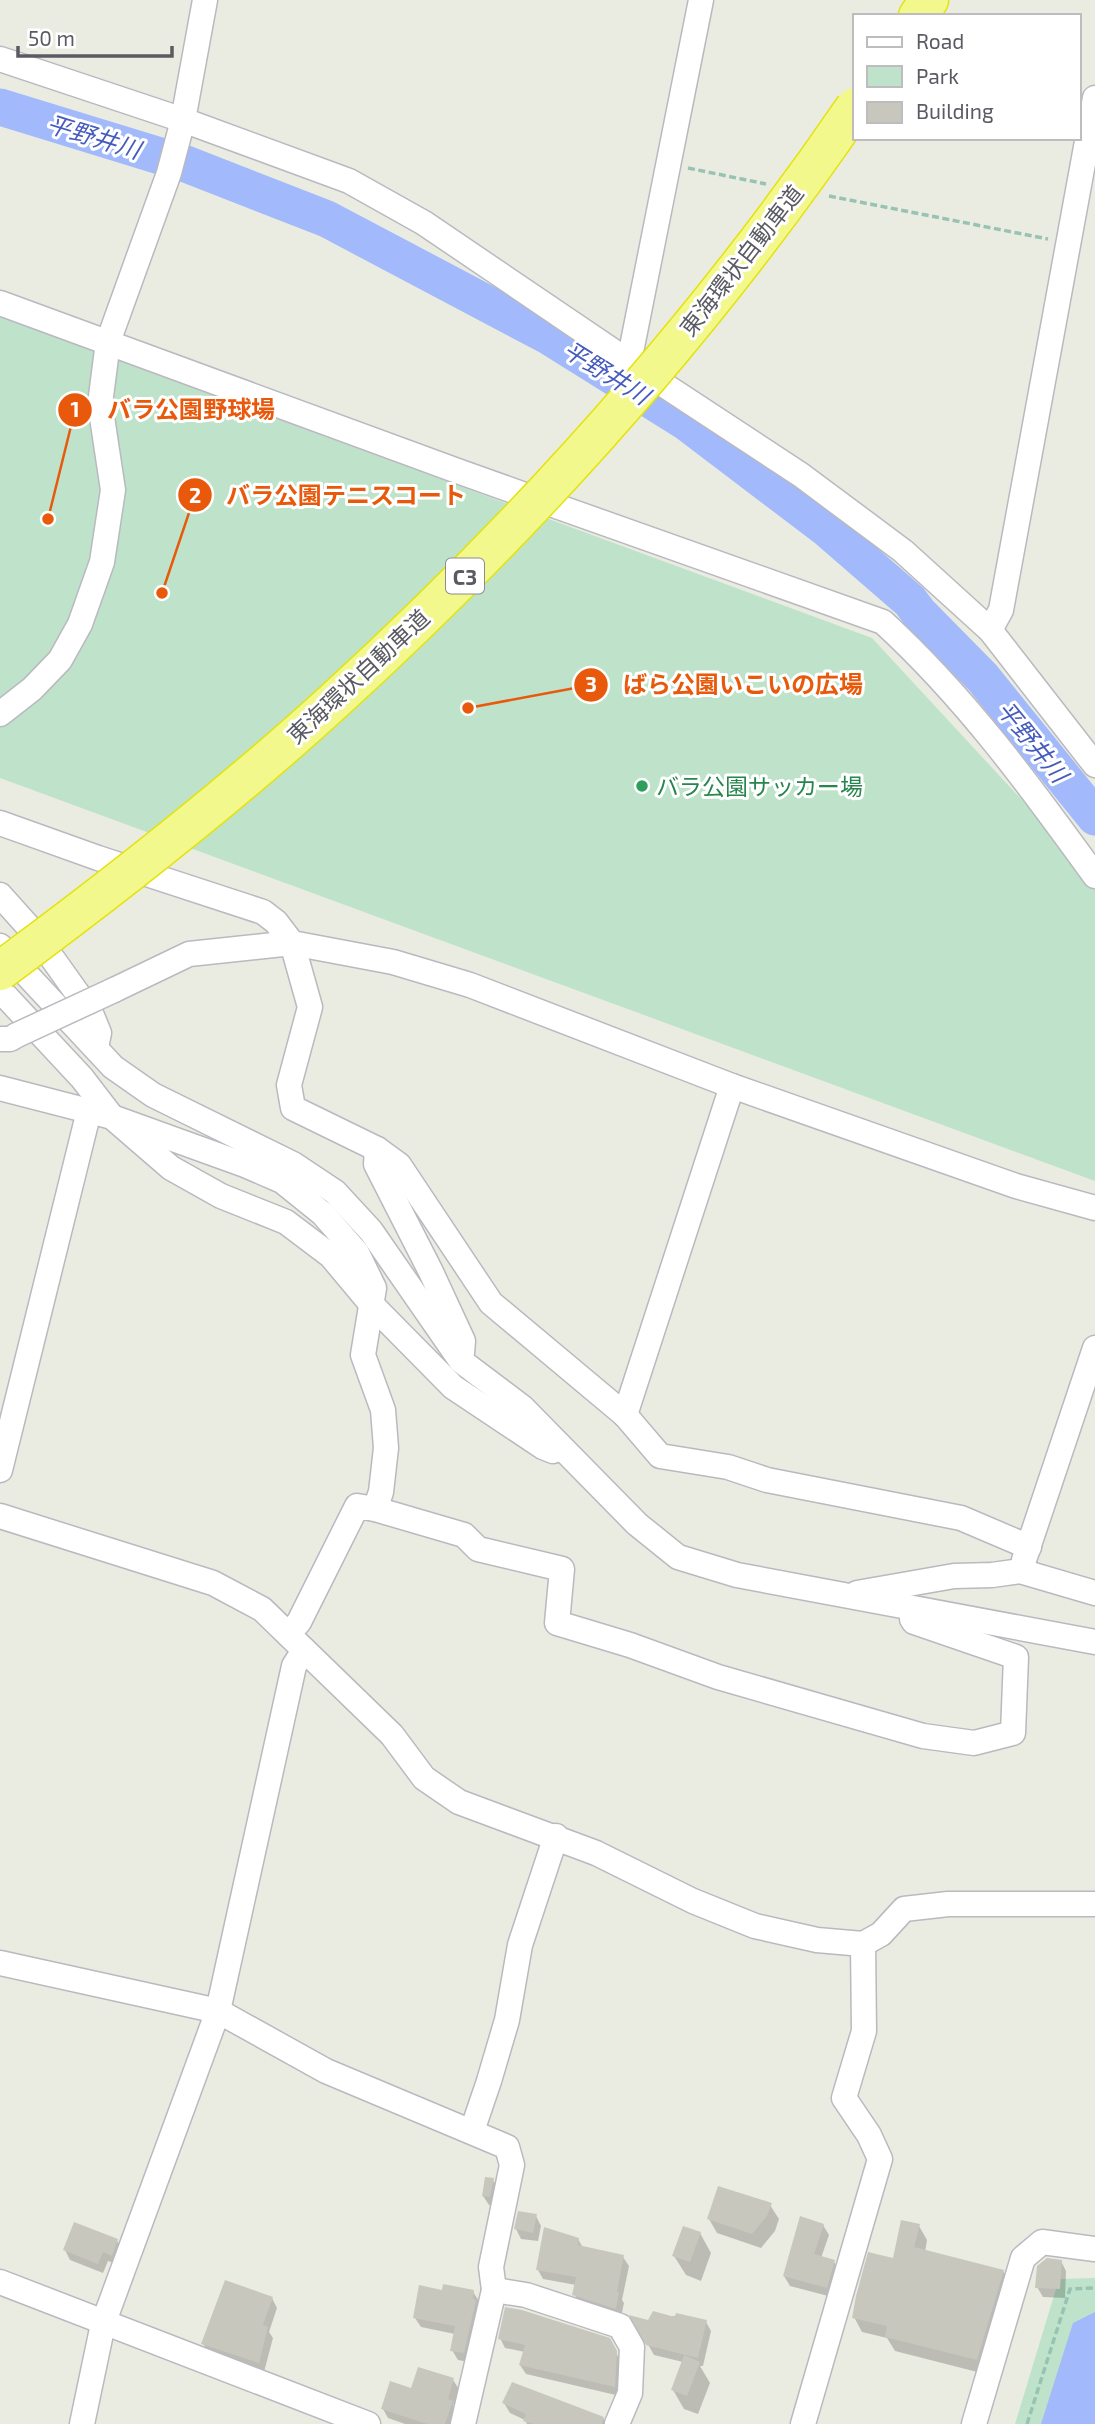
<svg xmlns="http://www.w3.org/2000/svg" width="1095" height="2424" viewBox="0 0 1095 2424" font-family="'Exo 2','Noto Sans JP',sans-serif">
<rect width="100%" height="100%" fill="#ebece1"/>
<g fill="#bee3ca">
<path d="M0,317L872,638L1095,879V1181L0,778Z"/>
<path d="M1095,2278V2424H1015L1059,2279Z"/>
</g>
<path fill="#a2b9fb" d="M1095,2312V2424H1041L1073,2323Z"/>
<g fill="#0003">
<path d="M493,2180L498,2189L495,2206L489,2205L483,2196Z"/>
<path d="M770,2205L779,2219L775,2231L761,2248L717,2233L709,2219Z"/>
<path d="M536,2216L541,2226L538,2241L521,2239L516,2229Z"/>
<path d="M823,2225L829,2235L821,2258L834,2262L840,2272L832,2297L790,2286L784,2276Z"/>
<path d="M919,2226L927,2240L925,2252L1003,2271L1011,2286L985,2374L895,2351L887,2338L862,2332L854,2317Z"/>
<path d="M700,2233L711,2253L701,2281L686,2275L674,2256Z"/>
<path d="M578,2239L583,2248L623,2257L629,2266L622,2300L624,2303L621,2317L580,2304L574,2294L576,2285L543,2279L538,2270Z"/>
<path d="M117,2241L123,2250L117,2264L108,2261L103,2273L70,2260L65,2250Z"/>
<path d="M1061,2261L1066,2271L1065,2298L1043,2297L1037,2287Z"/>
<path d="M443,2292H473L479,2301L469,2362L458,2360L452,2350L455,2334L421,2327L415,2318Z"/>
<path d="M272,2298L277,2308L269,2332L273,2338L264,2372L208,2353L203,2343Z"/>
<path d="M633,2318L649,2322H706L711,2331L703,2366H700L710,2383L698,2414L684,2409L673,2390L683,2362L654,2355Z"/>
<path d="M500,2338L609,2340L621,2362L620,2396L526,2374L520,2365L525,2352L505,2348Z"/>
<path d="M453,2380L459,2389L453,2406L457,2412L453,2424H405L388,2418L383,2409L413,2390Z"/>
<path d="M504,2403L603,2418L606,2424H527L525,2420L510,2413Z"/>
</g>
<g fill="none" stroke-linecap="round" stroke-linejoin="round">
<path stroke="#a2b9fb" stroke-width="37" d="M0,107L186,164L327,219L550,337L686,422L827,529L910,601L919,613L983,678L1095,817"/>
</g>
<g fill="#c7c7be">
<path d="M485,2177L494,2178L490,2197L482,2196Z"/>
<path d="M718,2186L772,2203L767,2216L752,2234L707,2219Z"/>
<path d="M518,2211L537,2214L533,2233L514,2229Z"/>
<path d="M800,2216L824,2224L814,2254L835,2260L827,2288L783,2276Z"/>
<path d="M901,2220L920,2224L914,2247L1004,2270L977,2360L885,2337L887,2326L852,2318L856,2296L868,2252L893,2258Z"/>
<path d="M74,2222L118,2239L112,2256L103,2252L98,2264L63,2250Z"/>
<path d="M683,2226L701,2232L690,2262L672,2256Z"/>
<path d="M544,2227L579,2238L578,2245L624,2255L617,2292H619L616,2309L572,2295L576,2277L536,2270Z"/>
<path d="M1047,2258L1062,2260L1060,2289L1035,2288L1037,2266Z"/>
<path d="M225,2280L273,2297L263,2325L268,2327L259,2363L201,2344Z"/>
<path d="M443,2284L474,2290L473,2299L476,2300L464,2353L450,2351L455,2326L413,2318L419,2285L442,2290Z"/>
<path d="M505,2307L522,2310L610,2338L617,2351L615,2387L519,2365L525,2345L498,2339Z"/>
<path d="M653,2311L671,2316H675L676,2313L707,2320L698,2358L646,2345L629,2315L648,2320Z"/>
<path d="M684,2355L700,2362L687,2396L671,2390Z"/>
<path d="M418,2367L454,2378L448,2399L453,2401L445,2424H427L381,2409L390,2381L411,2388Z"/>
<path d="M512,2382L604,2417L602,2424H534L523,2421L526,2414L502,2403Z"/>
</g>
<g fill="none" stroke-linecap="round" stroke-linejoin="round">
<defs>
<g id="street">
<path d="M0,59L183,120L349,181L424,223L629,362L801,475L903,551L990,630L1095,765"/>
<path d="M0,303L463,473L883,622C965,697 1030,786 1095,876"/>
<path d="M629,362L701,0"/>
<path d="M990,630L1001,610L1095,98"/>
<path d="M0,714L32,689L60,660L80,624L102,562L113,490L100,404L108,342L169,173L183,120L205,0"/>
<path d="M0,823L98,858L263,912L276,922L292,943L393,962L470,985L732,1086L1016,1186L1095,1208"/>
<path d="M0,895L35,934L90,1011L99,1033L96,1047"/>
<path d="M0,946L113,1067L153,1095L293,1164L335,1192L371,1231L461,1361L522,1407L637,1524L678,1557L737,1575L1095,1642"/>
<path d="M0,990L82,1078L112,1117L171,1168L221,1196L286,1222L331,1256L372,1305L453,1387L543,1447L553,1451"/>
<path d="M114,990L189,954L292,943L310,1007L289,1085L293,1108L377,1149L399,1165L491,1303L625,1415L660,1456L728,1467L767,1480L961,1518L1029,1547"/>
<path d="M0,1039H10L17,1035"/>
<path d="M0,1088L112,1117L245,1165L282,1181L323,1214L357,1253L374,1288L363,1355L383,1410L386,1448L381,1492L375,1509"/>
<path d="M377,1149L376,1164L431,1272L463,1341L462,1353"/>
<path d="M625,1415L732,1086"/>
<path d="M0,1470L89,1111"/>
<path d="M0,1516L213,1583L262,1609L392,1735L424,1778L459,1802L596,1853L693,1901L755,1926L817,1940L863,1944L881,1934L904,1909L948,1904H1095"/>
<path d="M1024,1560L1095,1348"/>
<path d="M857,1593L954,1576L992,1575L1020,1571L1095,1593"/>
<path d="M288,1634L299,1622L357,1506L375,1509L464,1535L478,1549L562,1569L557,1623L630,1645L718,1677L923,1736L974,1743L1013,1733L1016,1657L914,1622L912,1619"/>
<path d="M0,1963L218,2011L326,2071L507,2147L512,2165L491,2267L494,2290L463,2424"/>
<path d="M472,2131L489,2081L507,2020L520,1945L556,1836"/>
<path d="M0,2282L368,2424"/>
<path d="M494,2290L526,2295L620,2326L632,2347L630,2393L617,2424"/>
<path d="M82,2424L103,2324L218,2011L294,1666L304,1650"/>
<path d="M803,2424L880,2159L869,2135L844,2098L864,2031L863,1944"/>
<path d="M974,2424L1023,2258L1042,2242L1095,2249"/>
</g>
<path id="highway" d="M918,16L929,0"/>
</defs>
<use href="#street" stroke="#b9b9c0" stroke-width="27"/>
<use href="#highway" stroke="#e4e309" stroke-width="41"/>
<g stroke="#98c3b2" stroke-width="3.5" stroke-dasharray="7 3.5" stroke-linecap="butt">
<path d="M688,168L766,184"/>
<path d="M829,196L1048,239"/>
<path d="M1027,2424L1070,2289L1095,2288"/>
</g>
<use href="#street" stroke="#fff" stroke-width="24"/>
<use href="#highway" stroke="#f3f88c" stroke-width="38"/>
<defs>
<path id="street-bridge" d="M17,1035L114,990"/>
<path id="highway-bridge" d="M0,971C115,886 228,798 334,701C529,523 706,325 855,107"/>
</defs>
<use href="#street-bridge" stroke="#b9b9c0" stroke-width="27" stroke-linecap="butt"/>
<use href="#highway-bridge" stroke="#e4e309" stroke-width="41" stroke-linecap="butt"/>
<use href="#street-bridge" stroke="#fff" stroke-width="24"/>
<use href="#highway-bridge" stroke="#f3f88c" stroke-width="38"/>
</g>
<circle fill="#2e9e5b" stroke="#fff" stroke-width="2.5" cx="642" cy="786" r="7"/>
<g text-anchor="middle" dominant-baseline="central" stroke-width="6" stroke-linejoin="round" paint-order="stroke">
<rect fill="#fff" stroke="#8c8c91" stroke-width="2" x="446" y="558.5" width="38" height="35" rx="5"/>
<g font-size="21" font-weight="bold" fill="#5a5b62">
<text x="465" y="576">C3</text>
</g>
<g font-size="23" fill="#5a5b62" stroke="#fff">
<text transform="translate(741 260) rotate(-52)">東海環状自動車道</text>
<text transform="translate(358 676) rotate(-43)">東海環状自動車道</text>
</g>
<g font-size="23" fill="#27864d" stroke="#fff" text-anchor="start">
<text x="656" y="786">バラ公園サッカー場</text>
</g>
<g font-size="24" font-style="italic" fill="#465cbd" stroke="#fff">
<text transform="translate(94 136) rotate(17)">平野井川</text>
<text transform="translate(607 372) rotate(32)">平野井川</text>
<text transform="translate(1033 741) rotate(51)">平野井川</text>
</g>
</g>
<path fill="none" stroke="#e8590c" stroke-width="2.5" d="M48 519L75 410M162 593L195 495M468 708L591 685"/>
<g fill="#e8590c" stroke="#fff" stroke-width="2.5">
<circle cx="48" cy="519" r="7"/>
<circle cx="162" cy="593" r="7"/>
<circle cx="468" cy="708" r="7"/>
<circle cx="75" cy="410" r="18"/>
<circle cx="195" cy="495" r="18"/>
<circle cx="591" cy="685" r="18"/>
</g>
<g font-size="21" text-anchor="middle" font-weight="bold" fill="#fff">
<text x="75" y="417">1</text>
<text x="195" y="503">2</text>
<text x="591" y="692">3</text>
</g>
<g font-size="24" text-anchor="middle" font-weight="bold" fill="#e8590c" stroke="#fff" stroke-width="6" stroke-linejoin="round" paint-order="stroke">
<text x="191" y="418">バラ公園野球場</text>
<text x="346" y="504">バラ公園テニスコート</text>
<text x="743" y="693">ばら公園いこいの広場</text>
</g>
<rect x="853" y="14" width="228" height="126" fill="#ffffff" stroke="#bdbdc0" stroke-width="2"/>
<rect x="867" y="37" width="35" height="10" fill="#ffffff" stroke="#bdbdc0" stroke-width="2"/>
<text x="916" y="49" font-size="21" fill="#5a5b62">Road</text>
<rect x="867" y="66" width="35" height="21" fill="#bee3ca" stroke="#bdbdc0" stroke-width="2"/>
<text x="916" y="84" font-size="21" fill="#5a5b62">Park</text>
<rect x="867" y="102" width="35" height="21" fill="#c7c7be" stroke="#bdbdc0" stroke-width="2"/>
<text x="916" y="119" font-size="21" fill="#5a5b62">Building</text>
<path d="M18 46v10h154v-10" fill="none" stroke="#5a5b62" stroke-width="3.5"/>
<text x="28" y="46" font-size="21" fill="#5a5b62" stroke="#ffffff" stroke-width="5" paint-order="stroke">50 m</text>
</svg>
